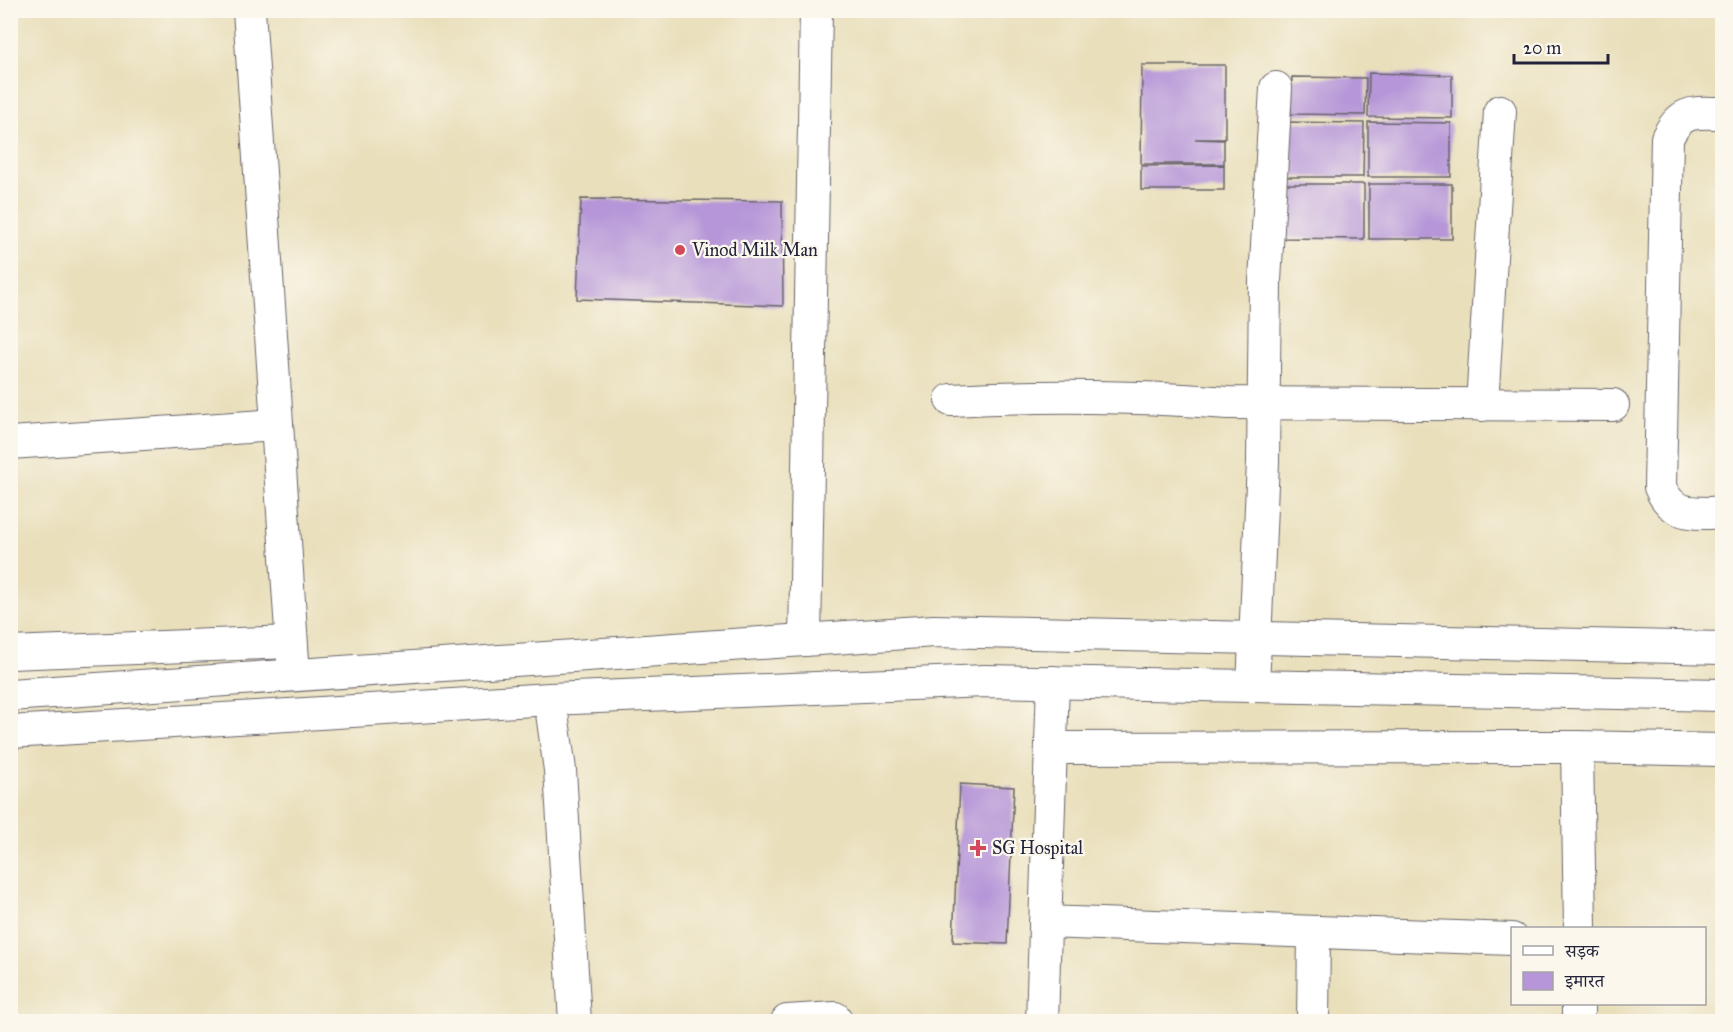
<svg xmlns="http://www.w3.org/2000/svg" width="1733" height="1032" viewBox="0 0 1733 1032" font-family="'IM FELL Great Primer','Noto Serif Devanagari',serif">
<rect width="100%" height="100%" fill="#fbf7ec"/>
<filter id="ink" filterUnits="userSpaceOnUse"><feTurbulence type="fractalNoise" baseFrequency=".0167" numOctaves="2"/><feDisplacementMap in="SourceGraphic" scale="12" xChannelSelector="R" yChannelSelector="G"/><feConvolveMatrix kernelMatrix="1 2 1 2 8 2 1 2 1" color-interpolation-filters="sRGB"/></filter>
<filter id="wash" filterUnits="userSpaceOnUse"><feTurbulence type="fractalNoise" baseFrequency=".008" numOctaves="4" result="noise"/><feDisplacementMap in="SourceGraphic" scale="24" xChannelSelector="R" yChannelSelector="G"/><feGaussianBlur stdDeviation="1.35" result="paint"/><feColorMatrix in="noise" values="0 0 0 0 0 0 0 0 0 0 0 0 0 0 0 0 0 1.4 0 .05"/><feComposite in="paint" operator="in"/></filter>
<g filter="url(#wash)">
<rect width="100%" height="100%" fill="#e9dfbb"/>
<g id="blocks">
<g fill="#b696d8">
<path d="M1142,65H1225V139H1195L1224,140V164H1141Z"/>
<path d="M1369,73L1452,75V118L1368,117Z"/>
<path d="M1292,77L1366,78L1365,115L1291,114Z"/>
<path d="M1281,122L1364,123L1363,177H1281Z"/>
<path d="M1368,122L1451,123V177H1368Z"/>
<path d="M1224,165V190H1141V166Z"/>
<path d="M1282,184H1364V239L1281,238Z"/>
<rect x="1369" y="184" width="83" height="55"/>
<path d="M581,199L782,201L783,306L577,299Z"/>
<path d="M960,784L1014,787L1007,944L953,942Z"/>
</g>
</g>
</g>
<g filter="url(#ink)">
<use href="#blocks" fill-opacity="0" stroke="#686468" stroke-width="1.5"/>
<g fill="none" stroke-linecap="round" stroke-linejoin="round">
<defs>
<g id="minor">
<path d="M249,10L294,675"/>
<path d="M1722,113C1693,113 1682,109 1667,138L1660,487C1673,518 1694,512 1722,513"/>
<path d="M951,400C1043,395 1137,396 1228,403L1613,405"/>
<path d="M1482,405L1500,111"/>
<path d="M10,443L277,425"/>
<path d="M805,640L816,10"/>
<path d="M10,653L291,642"/>
<path d="M1253,686L1263,462L1265,281L1276,88"/>
<path d="M10,695L934,631L1722,648"/>
<path d="M550,699L560,770L575,1022"/>
<path d="M10,732L550,699L985,681L1722,695"/>
<path d="M1577,747L1580,928"/>
<path d="M1051,748L1577,747L1722,750"/>
<path d="M1045,922L1512,939"/>
<path d="M787,1021L835,1018"/>
<path d="M1042,1022L1053,682"/>
<path d="M1313,1022L1314,932"/>
<path d="M1578,1022V1004"/>
</g>
</defs>
<use href="#minor" stroke="#686468" stroke-width="34"/>
<use href="#minor" stroke="#fff" stroke-width="32"/>
</g>
</g>
<g fill="#d1495b" stroke="#fbf7ec" stroke-width="2">
<circle cx="680" cy="250" r="6"/>
<path d="M975 839h6v6h6v6h-6v6h-6v-6h-6v-6h6z"/>
</g>
<g text-anchor="middle" dominant-baseline="central" stroke-width="4.5" stroke-linejoin="round" paint-order="stroke">
<g font-size="18" fill="#22223b" stroke="#fbf7ec" text-anchor="start">
<text x="692" y="250">Vinod Milk Man</text>
<text x="992" y="848">SG Hospital</text>
</g>
</g>
<rect width="1733" height="1032" fill="none" stroke="#fbf7ec" stroke-width="36"/>
<rect x="1511" y="927" width="195" height="78" fill="#fbf7ec" stroke="#a4a2a5" stroke-width="1.5"/>
<rect x="1523" y="946" width="30" height="9" fill="#ffffff" stroke="#a4a2a5" stroke-width="1.5"/>
<text x="1565" y="957" font-size="18" fill="#22223b">सड़क</text>
<rect x="1523" y="972" width="30" height="18" fill="#b696d8" stroke="#a4a2a5" stroke-width="1.5"/>
<text x="1565" y="987" font-size="18" fill="#22223b">इमारत</text>
<path d="M1514 54v9h94v-9" fill="none" stroke="#22223b" stroke-width="3"/>
<text x="1523" y="54" font-size="18" fill="#22223b" stroke="#fbf7ec" stroke-width="4.5" paint-order="stroke">20 m</text>
</svg>
